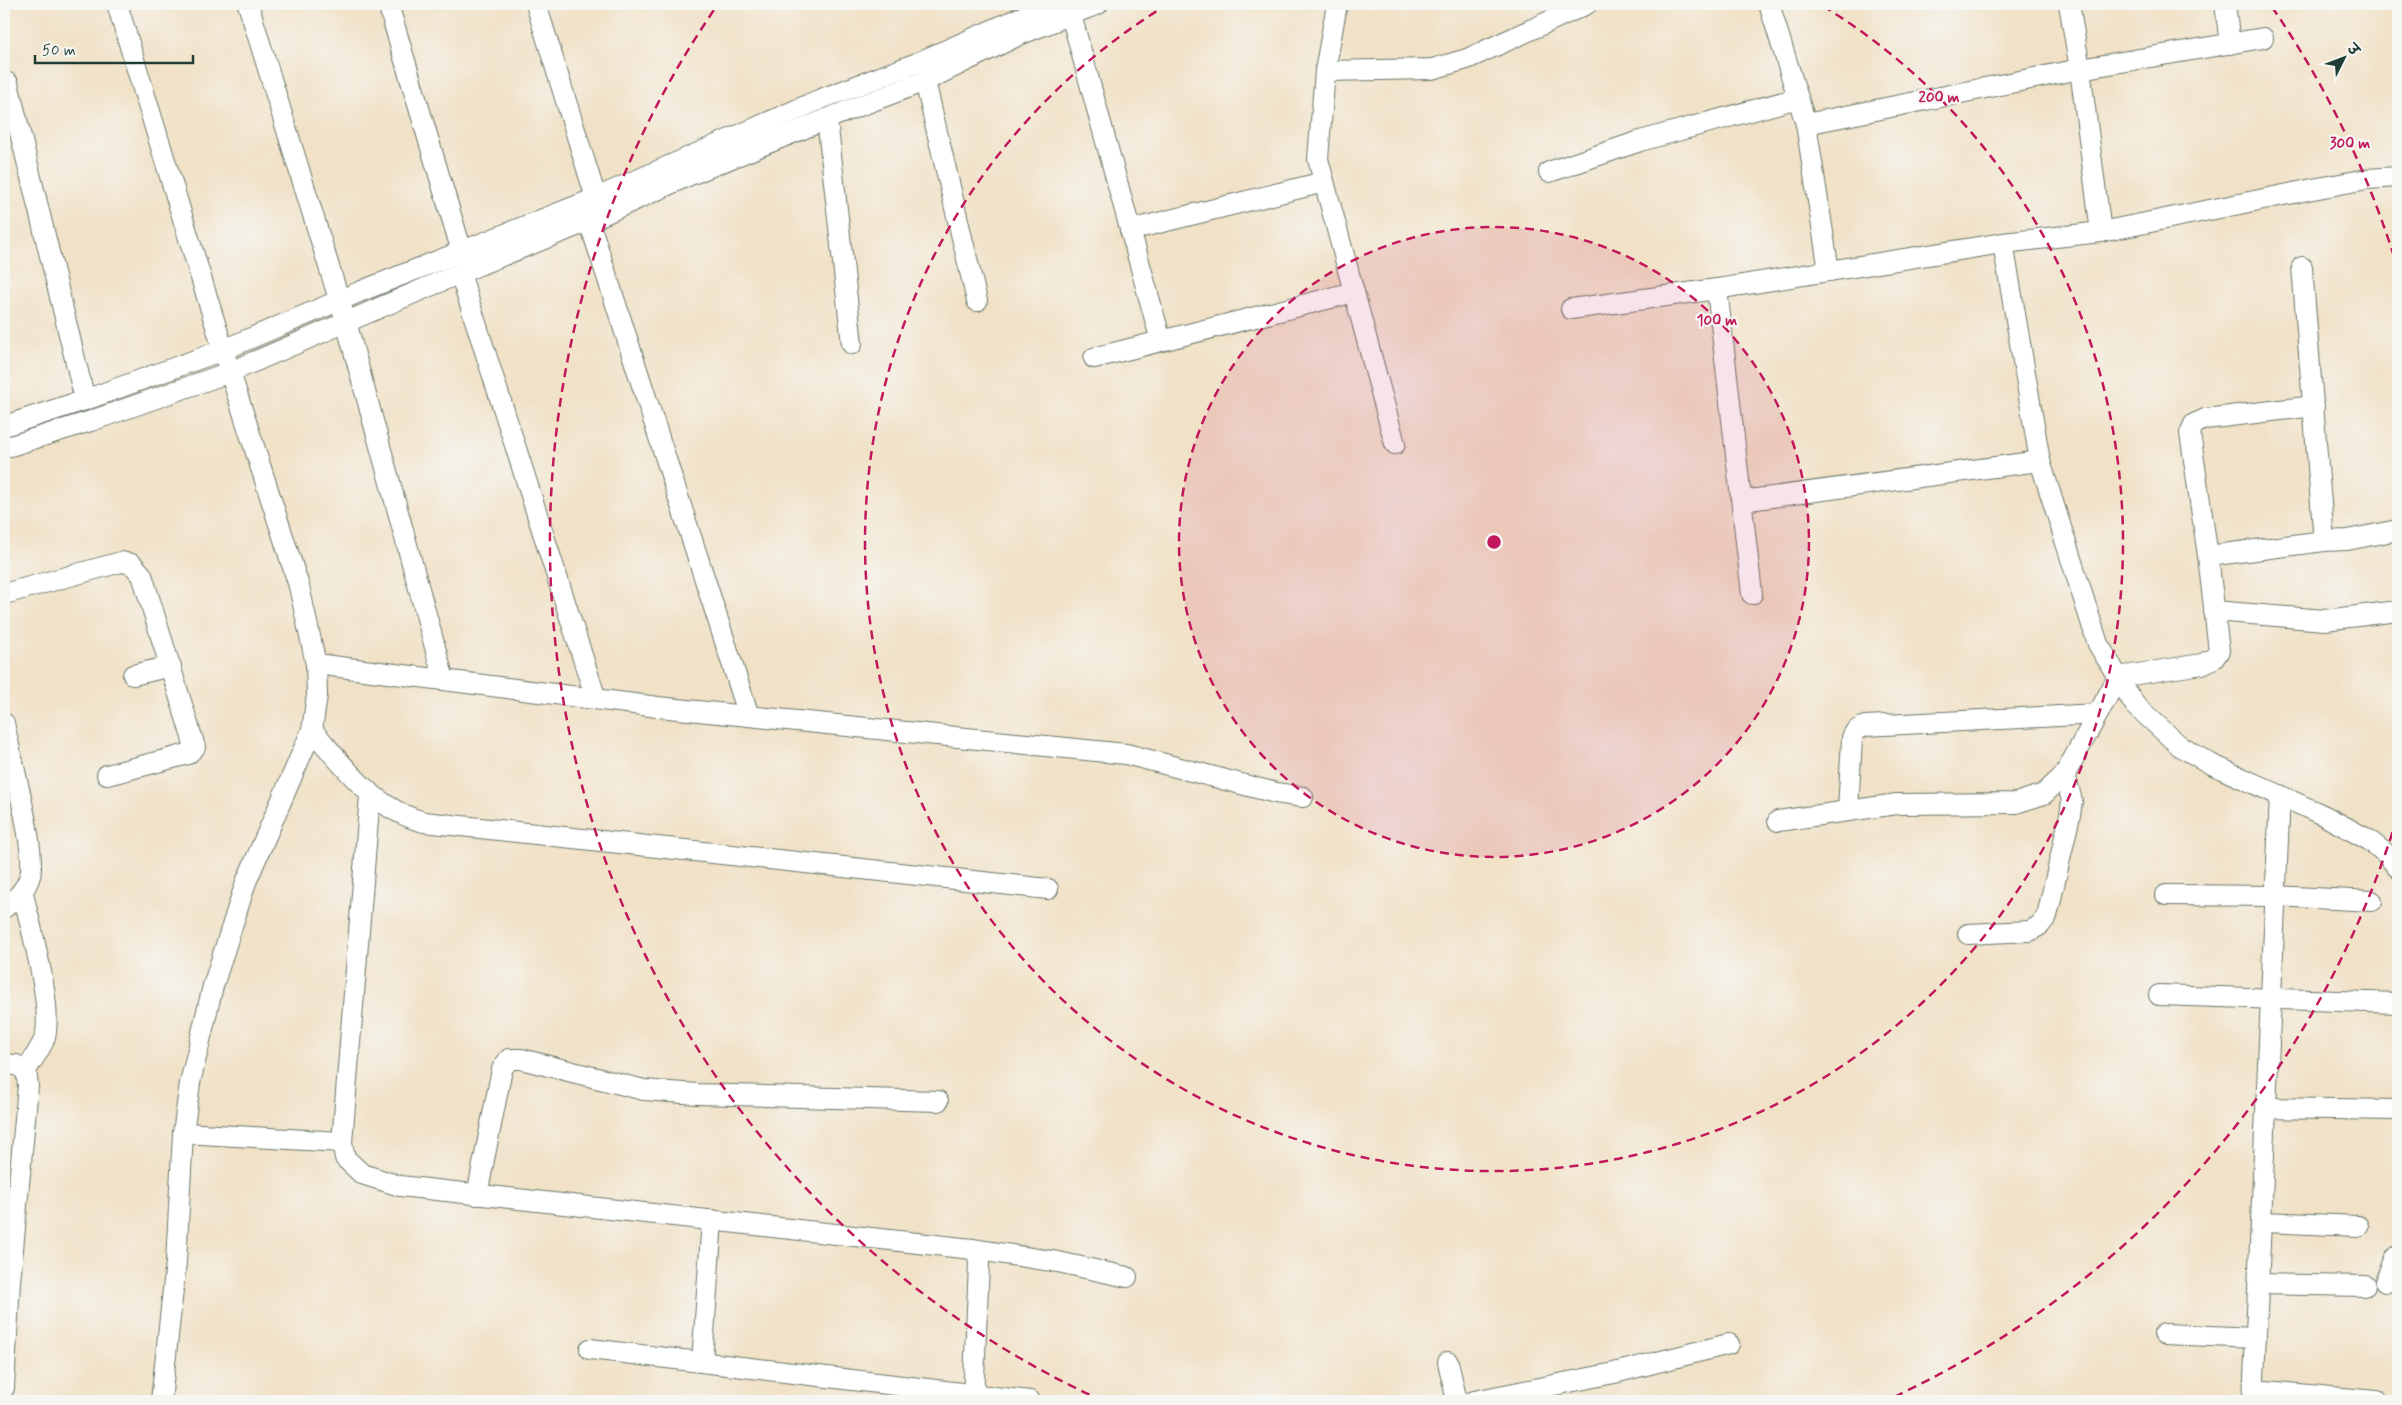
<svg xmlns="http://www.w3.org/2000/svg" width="2402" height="1405" viewBox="0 0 2402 1405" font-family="Mynerve,'Playpen Sans Deva',sans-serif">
<rect width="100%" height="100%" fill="#f6f6f2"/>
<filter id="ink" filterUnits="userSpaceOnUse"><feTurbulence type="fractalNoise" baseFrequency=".02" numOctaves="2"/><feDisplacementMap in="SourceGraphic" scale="10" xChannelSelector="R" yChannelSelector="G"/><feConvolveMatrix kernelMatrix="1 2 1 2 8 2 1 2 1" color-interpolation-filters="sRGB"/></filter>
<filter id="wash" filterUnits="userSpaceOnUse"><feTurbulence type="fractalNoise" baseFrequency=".0096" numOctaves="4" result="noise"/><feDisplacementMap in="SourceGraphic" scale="20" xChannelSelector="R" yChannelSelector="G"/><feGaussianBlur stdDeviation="1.12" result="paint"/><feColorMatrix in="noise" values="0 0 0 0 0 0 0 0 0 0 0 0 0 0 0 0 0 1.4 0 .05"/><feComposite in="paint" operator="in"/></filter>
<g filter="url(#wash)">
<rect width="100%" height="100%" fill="#f1e1c6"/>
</g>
<g filter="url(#ink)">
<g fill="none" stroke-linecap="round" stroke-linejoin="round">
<defs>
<g id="minor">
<path d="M117,4L230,372L299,586L316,664L317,695L312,730L246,882L213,986L190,1083L183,1133L176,1262L161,1401"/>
<path d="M248,4L346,322L444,680"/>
<path d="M388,4L462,252"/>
<path d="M536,4L596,198L589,221L749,716"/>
<path d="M1337,4L1325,71L1318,159L1395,444"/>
<path d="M1769,4L1806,124L1829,271"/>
<path d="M2069,4L2080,69L2101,232"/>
<path d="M2225,4L2230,44"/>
<path d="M1071,15L1161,341"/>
<path d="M1325,71L1432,69L1467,59L1587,4"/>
<path d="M925,81L977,301"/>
<path d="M8,83L85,400"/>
<path d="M827,119L852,344"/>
<path d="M1806,124L2080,69L2263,38"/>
<path d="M1549,172L1640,141L1798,98"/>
<path d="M1130,230L1324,182"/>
<path d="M2302,267L2324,541L2347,540L2398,530"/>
<path d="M460,273L596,699"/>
<path d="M1717,289L1752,594"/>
<path d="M1571,309L1717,289L2003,243L2101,232L2313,189L2367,179L2398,177"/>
<path d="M1094,358L1354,292"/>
<path d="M4,426L85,400L223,350L359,292L596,198L821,99L917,63L1051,4"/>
<path d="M4,448L91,421L230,372L479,265L589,221L690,175L849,110L925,81L1019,35L1098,4"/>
<path d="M2040,461L2098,644L2135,705L2181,747L2211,764L2325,816L2369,840L2385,853L2398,868"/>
<path d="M1742,501L2040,461L2003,243"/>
<path d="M2208,556L2324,541"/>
<path d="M4,594L121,562L132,564L142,575L195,747L188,754L107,775"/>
<path d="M2214,611L2325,620L2398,611"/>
<path d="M316,664L658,707L1126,754L1276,793L1303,797"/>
<path d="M133,675L171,666"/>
<path d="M4,723C10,754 37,851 30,876C25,892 16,898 4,908"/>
<path d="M312,730C347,769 372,808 424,822L1048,889"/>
<path d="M370,795L342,1142L345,1158L362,1174L400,1186L972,1249L978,1255L979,1264L973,1401"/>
<path d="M1848,811L1852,738C1854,731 1858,729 1865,726L2098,714"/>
<path d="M1778,821L1897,804L2016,803L2044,794L2065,774L2118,677L2202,664L2214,658L2219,651L2208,556L2190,433L2194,424L2205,419L2314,406"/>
<path d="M23,893C30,926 55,1011 44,1040C39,1051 32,1061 26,1070"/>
<path d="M2166,895L2276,896L2372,901"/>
<path d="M1968,934L2030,931L2040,925L2047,916L2070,815L2072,801L2065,774"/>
<path d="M2159,995L2398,1003"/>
<path d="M4,1064L16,1065L26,1070L28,1086L10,1282L4,1388"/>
<path d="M2267,1108L2398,1110"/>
<path d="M183,1133L342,1142"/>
<path d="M477,1195L502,1069L509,1059H521L644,1090L697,1094L938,1101"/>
<path d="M2262,1222L2358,1226"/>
<path d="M972,1249L1058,1262L1127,1277"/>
<path d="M2385,1282L2394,1259L2398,1256"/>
<path d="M2259,1284L2365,1286"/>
<path d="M2164,1334L2256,1338"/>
<path d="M590,1349L1030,1401"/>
<path d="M702,1362L712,1220"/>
<path d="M1448,1362L1457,1401"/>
<path d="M2254,1390L2376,1401"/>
<path d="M1474,1401L1614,1373L1729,1344"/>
<path d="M2253,1401L2280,795"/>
</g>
</defs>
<use href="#minor" stroke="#687667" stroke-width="22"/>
<use href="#minor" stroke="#fff" stroke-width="20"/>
</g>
</g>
<circle cx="1494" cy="542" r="315" fill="#c2185b" fill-opacity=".12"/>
<g fill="none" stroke="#c2185b" stroke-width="2.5" stroke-dasharray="9 6">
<circle cx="1494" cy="542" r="315"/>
<path d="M1823 6A629 629 0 1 1 1165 6"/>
<path d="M2397 818A944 944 0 0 1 1885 1401M1103 1401A944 944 0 0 1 716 7M2272 7A944 944 0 0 1 2397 266"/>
</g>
<circle cx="1494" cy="542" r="8" fill="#c2185b" stroke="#f6f6f2" stroke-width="2.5"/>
<g font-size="15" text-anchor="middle" font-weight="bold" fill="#c2185b" stroke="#f6f6f2" stroke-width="4.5" stroke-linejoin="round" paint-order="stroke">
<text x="1939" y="102">200 m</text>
<text x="2350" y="148">300 m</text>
<text x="1717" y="325">100 m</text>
</g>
<rect width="2402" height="1405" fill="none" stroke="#f6f6f2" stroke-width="20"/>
<g transform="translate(2344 58) rotate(48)" stroke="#f6f6f2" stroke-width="4" paint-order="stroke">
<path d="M0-4L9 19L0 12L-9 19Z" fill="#1f3d34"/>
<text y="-8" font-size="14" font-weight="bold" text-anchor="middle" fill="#1f3d34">उ</text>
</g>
<path d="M35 55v8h158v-8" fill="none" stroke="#1f3d34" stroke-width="2.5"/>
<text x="42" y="55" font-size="15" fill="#1f3d34" stroke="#f6f6f2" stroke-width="4" paint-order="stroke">50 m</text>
</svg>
